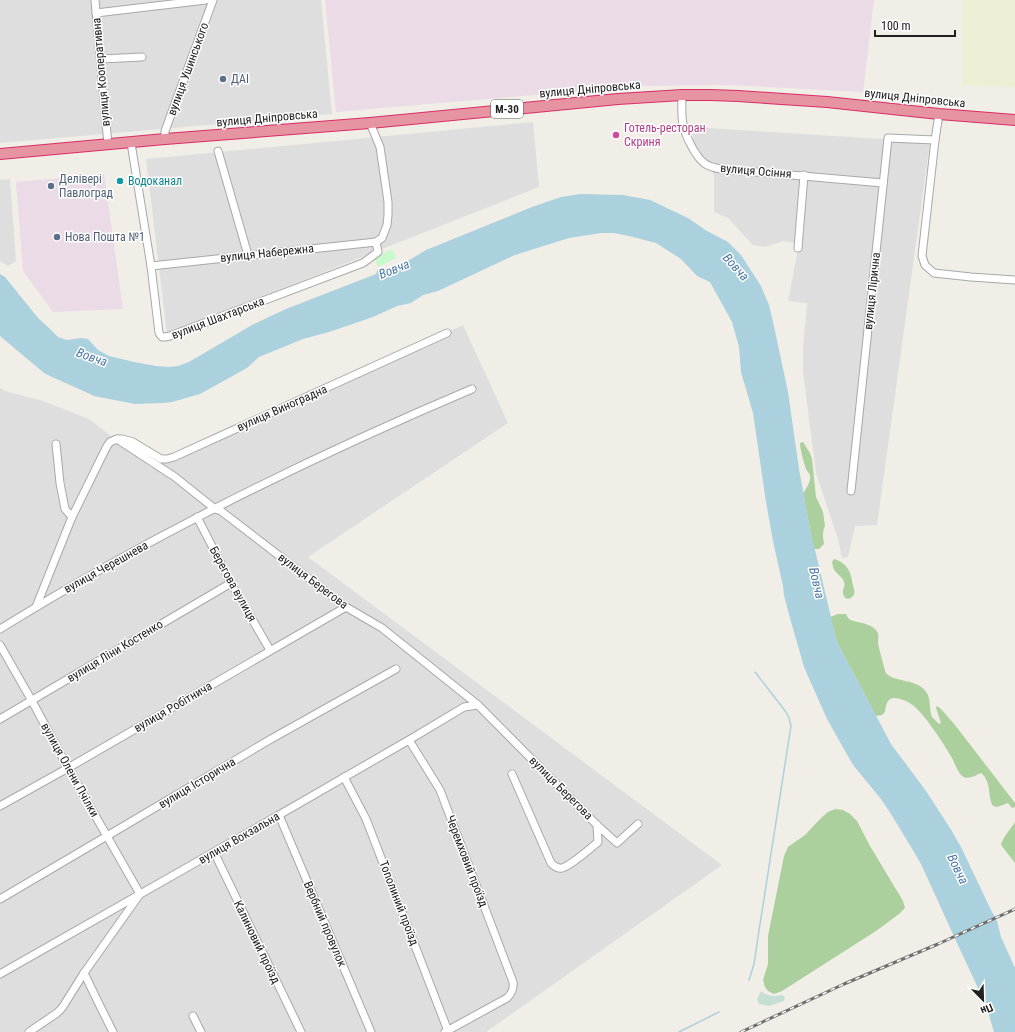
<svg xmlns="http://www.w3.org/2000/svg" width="1015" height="1032" viewBox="0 0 1015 1032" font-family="'Roboto Condensed',sans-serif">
<rect width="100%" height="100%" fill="#f1eee8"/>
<g fill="#dfdede">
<path d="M0,0H321L332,114L0,143Z"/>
<path d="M533,122L539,187L167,334L146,159Z"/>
<path d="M692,127L930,142L877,525L855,526L848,557L842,558L838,539L816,473L803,372V348L807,303L788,301L799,244L784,241L765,247L753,245L728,218L714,212V175L697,153L694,143Z"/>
<path d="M10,179L16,261L8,266L0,261V180Z"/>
<path d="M463,325L508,423L308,557L722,865L486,1032H0V388L5,391L43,401L89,419L152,468L174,457Z"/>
</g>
<g fill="#eadbe7">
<path d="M325,0H874L863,92L728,85L639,86L336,112Z"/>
<path d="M104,174L123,309L53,312L23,271L16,182Z"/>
</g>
<path fill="#edefd5" d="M963,0H1015V87L962,85Z"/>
<g fill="#accf9e">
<path d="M803,442L810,453L812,459L816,497L823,512L825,526C822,532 823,537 824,544L819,549H814L810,529L803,493C807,488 811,481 810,475C809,473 807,471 806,469C804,463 800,449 800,443Z"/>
<path d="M834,559C843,561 849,568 851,576C852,579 852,583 853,586C855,592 856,595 849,599L845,598C840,589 846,589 844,582C843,577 838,575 835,571C833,569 833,565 832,562Z"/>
<path d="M838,614H846C847,616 848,618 849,619C852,621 855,621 858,622C863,623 871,625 875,629C880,634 878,638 878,643C878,645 885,671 886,673C894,683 918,678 927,693C931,700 929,709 932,717L939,724L941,723L936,708L937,706L941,709L955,725L1015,803V807L1012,808L1008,803L997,807L993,806C987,795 992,782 981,773C974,776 967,781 961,775C957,770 955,764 952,758C944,744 922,709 908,702C905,700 900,699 896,698C887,697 886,705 885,712L882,715L876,716L837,642L830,617Z"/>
<path d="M835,809L843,810L850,814L857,821L870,846L903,901L905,908L899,914L876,931L782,991L774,994L768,991L765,987L763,980L768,964V936L784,856L788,847L805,835L821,818L828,812Z"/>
<path d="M1015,822V863L1001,845C1002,838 1011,829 1015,822Z"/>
</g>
<path fill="#c6dfd4" d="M761,991C768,996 774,997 782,995L785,997L784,1001L769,1006L759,1004L757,999Z"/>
<path fill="#c8f9cc" d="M392,249L396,258L378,267L374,258Z"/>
<path fill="#aad1dd" d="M581,194L623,195L650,200L688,218L707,231L728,242L741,255L761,286L769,305L775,331L788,392L799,469L810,529L837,642L891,744L926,791L950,828L961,847L991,910L997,921L1001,937L1015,968V1032H994L986,1005L957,943L921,864L914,852L891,814L881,799L853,765L827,719L804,667L788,611L784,595L783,586L773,541L766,502L753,413L741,372L739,347L732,322L710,282L697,276L681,259L656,243L629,236L614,233H601L569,238L515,255L438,291L423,295L411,303L397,306L373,317L329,332L303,339L259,357L247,368L200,394L172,402L162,403L135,404L109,399L94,396L79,389L52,377L44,373L0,336V274L5,277L38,318L49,328L58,337L67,340L81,338L88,339L98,350L109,356L134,362L156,366L169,367L178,366L189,362L252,325L286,309L376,274L377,271L380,269L383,271L390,269L406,262L426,250L532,207L561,197Z"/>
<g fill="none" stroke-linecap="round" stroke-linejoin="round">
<g stroke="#aad1dd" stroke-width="1.5">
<path d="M749,980L754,964L758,937L791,726L789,718L786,712L755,672"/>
<path d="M679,1032L719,1012"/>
</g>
<defs>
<g id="minor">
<path d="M95,0L108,145"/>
<path d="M96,13L206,0"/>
<path d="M101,59L142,57"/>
<path d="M682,95C682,105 681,115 683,124C685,135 695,156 704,163C709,167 715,168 721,169L883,183"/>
<path d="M939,114L935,140L922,256L925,265L934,273L971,277L1015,280"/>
<path d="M165,139V131L213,0"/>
<path d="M131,143L151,266L159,333L162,337H165L170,336L363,263L378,252L376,242"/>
<path d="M218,151L248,255"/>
<path d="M798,248L804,175"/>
<path d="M151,266L367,243L376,242L382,238L387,225L388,215V202L380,147L370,123"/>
<path d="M117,439H122L133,442L161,459H167L174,457L447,333"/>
<path d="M56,444L60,483L65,509L72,517"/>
<path d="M851,491L888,138L935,140"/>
<path d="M197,517L231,583L270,650"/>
<path d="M36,607L72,517L107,446L110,442L117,439L175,477L215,509L221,511L346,607L382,628L478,705L597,825L617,843L638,824"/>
<path d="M0,629C150,536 309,458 472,389"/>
<path d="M0,645L32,701L68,768L140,894L84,973L62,1008L57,1013L29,1032"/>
<path d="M0,719L231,583"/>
<path d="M409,740L440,790L513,982C514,989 512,993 507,998L445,1032"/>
<path d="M512,774L551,863C554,866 557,869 562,868C570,866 591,848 598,842L597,825"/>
<path d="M344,777L366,819L448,1031"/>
<path d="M0,806L68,768L346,607"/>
<path d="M279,815L371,1032"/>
<path d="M214,852L301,1032"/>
<path d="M0,899L107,836L271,739L396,669"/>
<path d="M84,973L99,1004L113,1032"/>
<path d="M0,974L279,815L409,740L464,707L478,705"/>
<path d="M193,1016L201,1032"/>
</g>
<path id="highway" d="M0,154L165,139L370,123L618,99L682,95H710L738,96L827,102L939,114L1015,120"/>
</defs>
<use href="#minor" stroke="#a8a8a8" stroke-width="9"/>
<use href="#highway" stroke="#d82d66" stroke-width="12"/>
<use href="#minor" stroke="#fff" stroke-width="7"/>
<use href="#highway" stroke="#e693a2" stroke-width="10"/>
<defs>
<path id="rail" d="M741,1032L844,984L938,944L1015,909"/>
</defs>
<use href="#rail" stroke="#6f6f6f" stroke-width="3"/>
<use href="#rail" stroke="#fff" stroke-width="1.5" stroke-dasharray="4.5" stroke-linecap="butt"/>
</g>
<g fill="#5c6f8a" stroke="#fff" stroke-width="1.5">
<circle cx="223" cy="79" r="4"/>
<circle cx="51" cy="186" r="4"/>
<circle cx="57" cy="237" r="4"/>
</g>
<circle fill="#d1479c" stroke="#fff" stroke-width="1.5" cx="616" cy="135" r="4"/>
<circle fill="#0f9aa8" stroke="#fff" stroke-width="1.5" cx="120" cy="181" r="4"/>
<g text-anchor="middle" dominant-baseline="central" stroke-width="3" stroke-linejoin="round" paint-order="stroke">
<rect fill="#fff" stroke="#646464" stroke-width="1" x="491" y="100" width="32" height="18" rx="3"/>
<g font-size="11" font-weight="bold" fill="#212121">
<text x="507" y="109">М-30</text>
</g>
<g font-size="12" fill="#212121" stroke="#fff">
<text transform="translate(188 69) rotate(-70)">вулиця Ушинського</text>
<text transform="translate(101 72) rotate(-95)">вулиця Кооперативна</text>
<text transform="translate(590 89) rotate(-5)">вулиця Дніпровська</text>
<text transform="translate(915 98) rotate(6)">вулиця Дніпровська</text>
<text transform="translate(267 118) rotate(-5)">вулиця Дніпровська</text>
<text transform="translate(756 171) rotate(5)">вулиця Осіння</text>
<text transform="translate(267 253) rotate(-6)">вулиця Набережна</text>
<text transform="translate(872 291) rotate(-84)">вулиця Лірична</text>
<text transform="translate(218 318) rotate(-21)">вулиця Шахтарська</text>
<text transform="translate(282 408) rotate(-24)">вулиця Виноградна</text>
<text transform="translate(106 567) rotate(-29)">вулиця Черешнева</text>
<text transform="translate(313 581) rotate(37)">вулиця Берегова</text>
<text transform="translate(233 584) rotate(61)">Берегова вулиця</text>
<text transform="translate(115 651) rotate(-31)">вулиця Ліни Костенко</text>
<text transform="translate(173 707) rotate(-30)">вулиця Робітнича</text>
<text transform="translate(70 770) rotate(61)">вулиця Олени Пчілки</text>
<text transform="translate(197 783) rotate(-31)">вулиця Історична</text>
<text transform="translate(561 788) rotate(45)">вулиця Берегова</text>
<text transform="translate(239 838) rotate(-30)">вулиця Вокзальна</text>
<text transform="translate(467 861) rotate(69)">Черемховий проїзд</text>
<text transform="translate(399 903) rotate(69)">Тополиний проїзд</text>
<text transform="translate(325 924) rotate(67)">Вербний провулок</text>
<text transform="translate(257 942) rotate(64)">Калиновий проїзд</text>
</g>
<g font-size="12" fill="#4e5e75" stroke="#fff" text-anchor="start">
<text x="231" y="79">ДАІ</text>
<text x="59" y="179">Делівері<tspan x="59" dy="14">Павлоград</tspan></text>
<text x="65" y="237">Нова Пошта №1</text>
</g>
<g font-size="12" fill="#b23c85" stroke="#fff" text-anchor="start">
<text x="624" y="128">Готель-ресторан<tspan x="624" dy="14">Скриня</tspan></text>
</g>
<g font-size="12" fill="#0d838f" stroke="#fff" text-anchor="start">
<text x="128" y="181">Водоканал</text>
</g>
<g font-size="13" font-style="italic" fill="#4c79a8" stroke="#fff">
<text transform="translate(736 267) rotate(48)">Вовча</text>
<text transform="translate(394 269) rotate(-22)">Вовча</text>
<text transform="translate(92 357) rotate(19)">Вовча</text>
<text transform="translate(817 583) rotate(77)">Вовча</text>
<text transform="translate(958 869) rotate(64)">Вовча</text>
</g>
</g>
<g transform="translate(983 1000) rotate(157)" stroke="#ffffff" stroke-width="3" paint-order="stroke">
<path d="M0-3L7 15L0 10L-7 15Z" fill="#212121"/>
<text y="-6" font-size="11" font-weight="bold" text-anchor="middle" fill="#212121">Пн</text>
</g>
<path d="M875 30v6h80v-6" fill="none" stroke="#212121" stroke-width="2"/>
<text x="881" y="30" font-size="12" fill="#212121" stroke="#ffffff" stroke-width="3" paint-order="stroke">100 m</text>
</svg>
